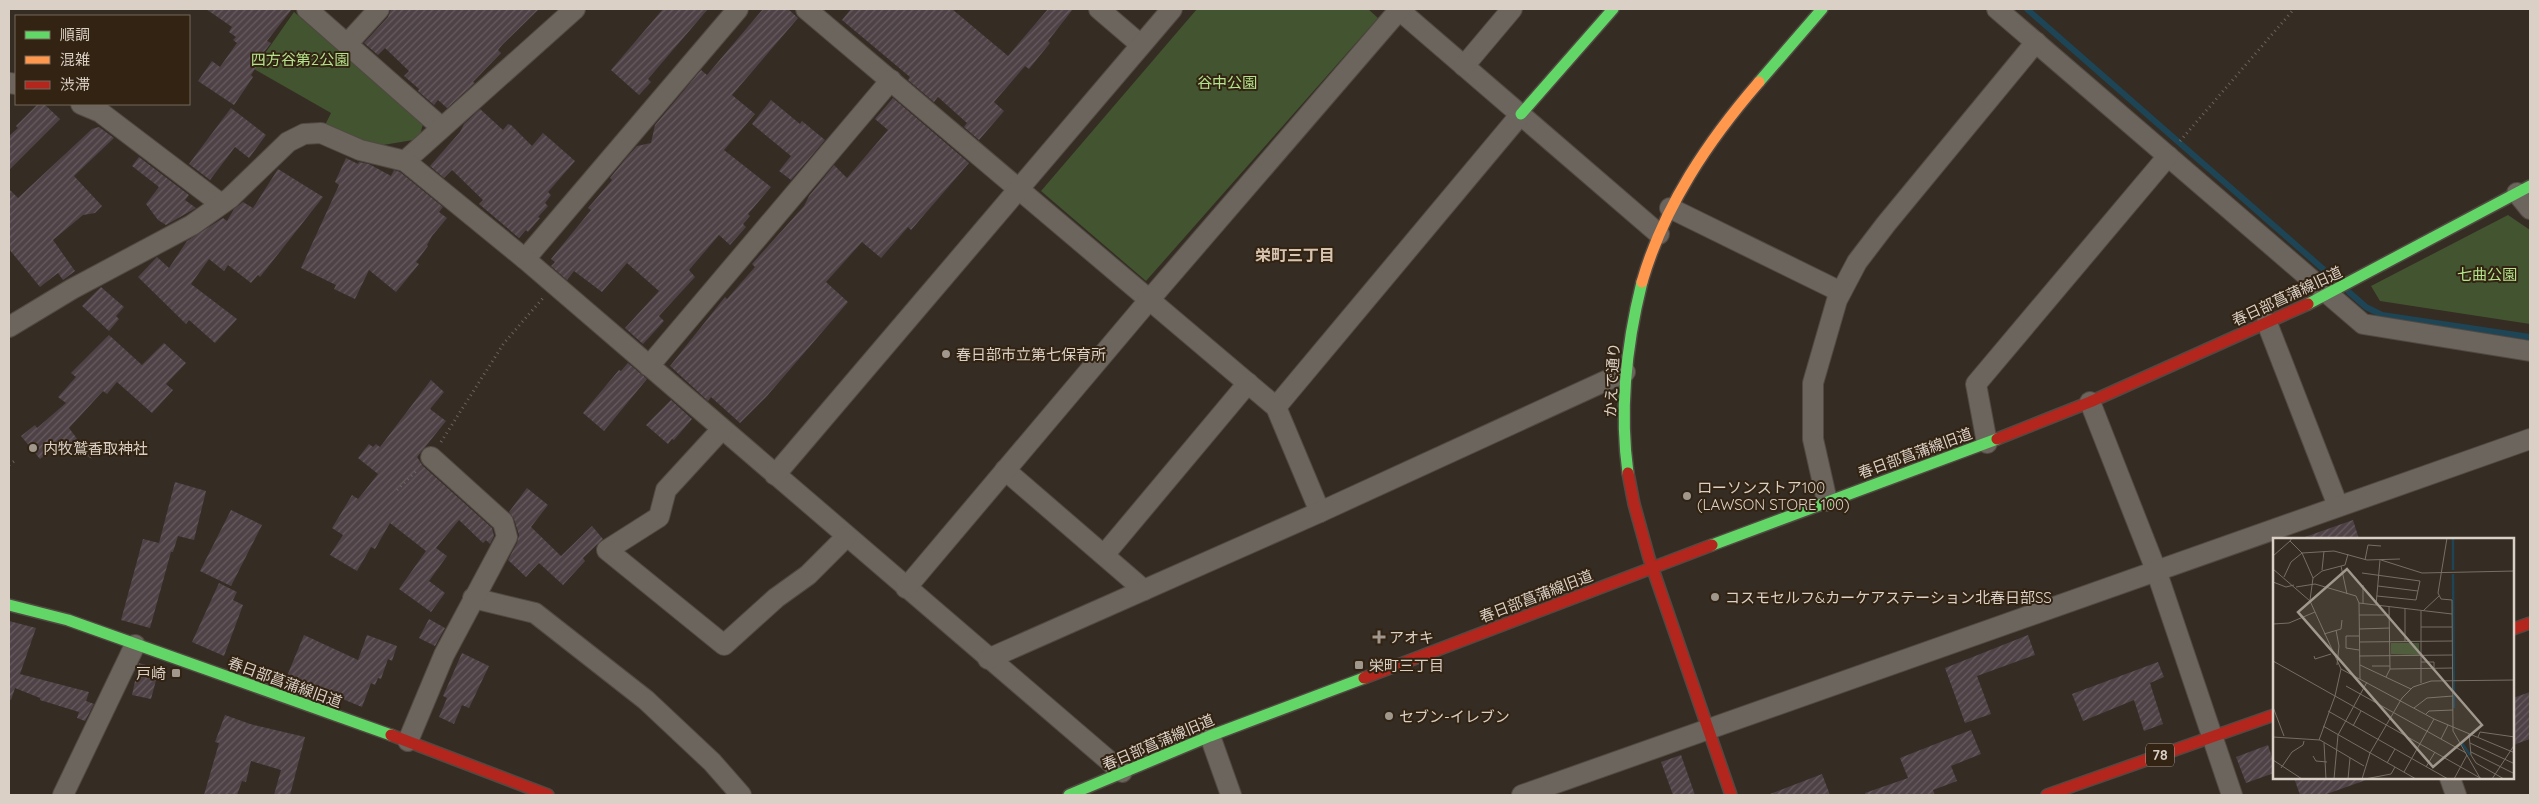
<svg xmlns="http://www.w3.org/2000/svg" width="2539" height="804" viewBox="0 0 2539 804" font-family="Quicksand,'Noto Sans JP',sans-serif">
<defs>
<pattern id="building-hatch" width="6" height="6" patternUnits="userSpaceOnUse" patternTransform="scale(1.25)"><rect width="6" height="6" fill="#4e4247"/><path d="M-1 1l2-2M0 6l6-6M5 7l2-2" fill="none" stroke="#675c60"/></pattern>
</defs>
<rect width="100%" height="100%" fill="#352c23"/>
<g fill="#435430">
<path d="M1197,9H1368L1378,18L1146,281L1041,191Z"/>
<path d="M294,12L423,124L419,139L377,146L325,125L331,113L254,69Z"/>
<path d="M2508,215L2530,230V324L2380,301L2371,286Z"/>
</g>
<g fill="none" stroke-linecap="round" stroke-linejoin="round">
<g stroke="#1d4555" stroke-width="6">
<path d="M2027,9L2338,282"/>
<path d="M2349,292L2366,307L2382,315L2530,337"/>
</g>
</g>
<g fill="url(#building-hatch)">
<path d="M206,9H292L267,41L271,43L254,65L257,66L251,75L253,77L234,105L198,81L212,61L220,67L237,43L233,40L236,37L229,32L232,27Z"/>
<path d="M391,9H539L503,44L498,50L501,53L473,82L475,83L447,108L438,100L434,105L418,91L419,89L404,76L409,71L385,48L378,55L364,43L388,17Z"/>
<path d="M663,9H708L648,79L651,82L639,95L611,70Z"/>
<path d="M763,9H788L798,18L732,95L755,114L724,150L771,187L748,214L750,216L743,224L746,227L730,245L719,235L689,270L695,277L659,316L664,321L643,344L625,328L659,291L627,263L602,292L574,271L567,280L551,266L555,262L551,259L591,210L588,208L612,180L610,178L627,157L637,146L651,143L655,125L660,119L701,70L707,75Z"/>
<path d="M851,9H952L1008,56L1048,9H1073L1048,41L1050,43L1029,69L1025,66L994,102L1004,111L979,140L964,127L967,123L938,97L934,102L908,80L910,77L842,20Z"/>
<path d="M893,98L969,163L911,230L908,227L881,258L862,242L826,282L848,302L767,396L740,423L711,397L708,401L670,366L725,297L727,299L755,267L752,264L804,206L809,196L834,165L847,178L888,130L875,119Z"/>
<path d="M771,100L800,124L802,121L825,140L791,180L779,171L791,156L752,124Z"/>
<path d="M38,104H44L60,119L9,170V136L18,128L16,126Z"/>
<path d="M231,108L266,135L249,158L235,147L210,180L189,164Z"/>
<path d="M480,109L503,130L508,124L511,125L532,146L543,133L575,161L548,192L551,195L545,203L548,206L538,217L540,218L528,232L526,230L519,238L479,204L483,200L452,170L444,178L430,166L460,132L464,124Z"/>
<path d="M99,127L114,138L74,176L102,206L95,213L83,215L53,240L75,271L63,280L58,273L40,287L9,249V189L18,198L92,129Z"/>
<path d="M139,157L189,195L185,200L196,208L166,225L158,220L146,204L159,187L132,166Z"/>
<path d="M346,158L358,164L359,162L369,164L391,176L394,170L400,172L443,207L439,212L447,218L432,236L427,245L428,246L416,262L419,264L396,292L369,270L355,299L334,289L336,285L301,268L339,185L335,182Z"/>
<path d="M278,169L323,197L260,277L258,275L251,283L228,265L224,271L209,259L191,284L237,319L215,343L189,320L186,324L138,277L157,257L169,268L187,241L223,218L227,221L234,209L243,202L253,208Z"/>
<path d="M101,287L124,307L116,316L119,319L109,331L82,306Z"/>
<path d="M109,335L142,365L164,343L186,363L166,384L173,390L152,413L117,382L107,394L103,391L69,428L92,459L62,441L40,459L21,436L35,425L37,428L66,403L58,397L76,377L71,373Z"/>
<path d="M628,363L647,379L604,431L583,413L619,370L621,371Z"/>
<path d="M431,380L444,392L430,409L446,421L417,457L423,466L492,528L494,536L490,544L486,540L483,543L459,520L436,548L447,556L429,581L445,593L431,612L399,589L426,551L390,523L375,549L371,547L357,571L330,555L343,535L332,528L352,495L358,499L378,474L358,458L369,444L373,447L376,444L380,447Z"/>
<path d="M671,400L692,419L674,440L672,439L668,444L646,425Z"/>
<path d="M175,482L206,491L194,540L178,536L173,552H171L150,628L121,620L143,539L159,543Z"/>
<path d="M527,488L548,505L531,527L561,556L592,526L603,539L583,558L585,561L563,585L539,563L526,577L508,560L517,543L519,535L514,519L509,512Z"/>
<path d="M231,510L262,525L231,586L200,571Z"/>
<path d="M2353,520L2359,539H2305V537Z"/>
<path d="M219,583L237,592L233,600L243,605L224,656L192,642Z"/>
<path d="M429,619L445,628L435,646L419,638Z"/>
<path d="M9,621L36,628L20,674L89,692L86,701L94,704L85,721L77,718L79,712L40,700V698L15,688L11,700L9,699Z"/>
<path d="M304,635L358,660L367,635L397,646L392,661L388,659L381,679L378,678L375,685L371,683L362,707L287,676Z"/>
<path d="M2028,635L2035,655L1977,676L1991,714L1965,723L1945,668Z"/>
<path d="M462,653L489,666L469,708L462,705L454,724L439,717L447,698L443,696Z"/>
<path d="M2158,662L2164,677L2150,683L2163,724L2144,731L2134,700L2083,721L2072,694Z"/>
<path d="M139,663L159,669L151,699L132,695Z"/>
<path d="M2530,692V739L2513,745V698Z"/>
<path d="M225,715L250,724L305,737L290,795H274L281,770L251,761L246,782L242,781L237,795H204L219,743L215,742Z"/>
<path d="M1971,730L1981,754L1951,766L1957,781L1933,790L1935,795H1866L1865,793L1908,778L1900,758Z"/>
<path d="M2268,745L2274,763V773L2246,783L2236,757Z"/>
<path d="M1681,755L1695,795H1673L1661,762Z"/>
<path d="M1822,774L1830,795H1770V794Z"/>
<path d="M2294,778H2366V780L2324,795H2300Z"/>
</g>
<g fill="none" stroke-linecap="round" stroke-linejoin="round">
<defs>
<g id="street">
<path d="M307,9L441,127"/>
<path d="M806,9L1276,407L1320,512"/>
<path d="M1099,9L1141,45"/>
<path d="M1398,9L1659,234"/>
<path d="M1997,9L2363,324L2530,351"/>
<path d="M347,44L379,9"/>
<path d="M1464,66L1512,9"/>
<path d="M9,83L16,84"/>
<path d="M81,104L100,112L221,204"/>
<path d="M405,161L575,9"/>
<path d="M2517,193L2530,209"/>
<path d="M1670,208L1841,292"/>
<path d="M525,259L738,9"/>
<path d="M2267,323L2338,506"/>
<path d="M9,327L72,289L192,225L230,198L288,142L304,134L321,133L360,150L405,161L525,259L1122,772"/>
<path d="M649,366L891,80"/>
<path d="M2090,402L2156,570L2232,795"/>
<path d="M1276,407L1521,114"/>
<path d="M722,429L666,490L659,517L607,550L724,645L776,598L808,575L846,537"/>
<path d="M1987,443L1976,384L2168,156"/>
<path d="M1005,470L1144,590"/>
<path d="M775,475L1172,9"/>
<path d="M1827,501L1813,439V383L1837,300L1857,262L1886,224L2036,42"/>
<path d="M1104,555L1248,383"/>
<path d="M906,588L1150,299L1400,9"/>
<path d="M473,598L535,613L646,700L712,762L741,795"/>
<path d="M988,659L1320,512L1625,372"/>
<path d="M1210,736L1231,795"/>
<path d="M408,741L444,655L507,537L503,522L431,457"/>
<path d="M2450,778L2456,795"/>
<path d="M63,795L135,645"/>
<path d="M1522,795L2530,439"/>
</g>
<g id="fast">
<path d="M1759,82L1822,9"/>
<path d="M1521,114L1613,9"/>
<path d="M2308,304L2530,186"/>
<path d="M1628,473C1619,408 1626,346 1642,282"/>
<path d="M1712,545L1997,439"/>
<path d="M9,605L68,620L391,735"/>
<path d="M1069,795L1210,736L1364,678"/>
</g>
<path id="slow" d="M1642,282C1664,206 1708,141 1759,82"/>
<g id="jam">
<path d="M1997,439L2090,402L2308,304"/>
<path d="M1628,473L1634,504L1649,558L1731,795"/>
<path d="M2513,629L2530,623"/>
<path d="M1364,678L1712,545"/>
<path d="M391,735L548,795"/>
<path d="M2047,795L2274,715"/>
</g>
</defs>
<use href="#street" stroke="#514942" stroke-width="22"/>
<use href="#fast" stroke="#514942" stroke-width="14"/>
<use href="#slow" stroke="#514942" stroke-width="14"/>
<use href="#jam" stroke="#514942" stroke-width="14"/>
<g stroke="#6b655e" stroke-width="3" stroke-dasharray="1 4" stroke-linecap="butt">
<path d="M2180,141L2294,9"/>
<path d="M441,442L504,343L543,298"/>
<path d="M9,465L16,460"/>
<path d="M397,490L418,469"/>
</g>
<use href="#street" stroke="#6b655e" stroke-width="20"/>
<use href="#fast" stroke="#63d668" stroke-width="11"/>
<use href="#slow" stroke="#ff974d" stroke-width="11"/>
<use href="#jam" stroke="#b3261e" stroke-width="11"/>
</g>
<g fill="#a0978d" stroke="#322312" stroke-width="2">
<circle cx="946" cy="354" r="5"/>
<circle cx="33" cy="448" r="5"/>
<circle cx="1687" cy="496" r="5"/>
<circle cx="1715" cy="597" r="5"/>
<path d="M1376.5 629.5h5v5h5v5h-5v5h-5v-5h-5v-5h5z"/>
<rect x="1354" y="660" width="10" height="10" rx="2.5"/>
<rect x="171" y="668" width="10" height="10" rx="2.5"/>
<circle cx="1389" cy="716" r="5"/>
</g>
<g text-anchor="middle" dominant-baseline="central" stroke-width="4" stroke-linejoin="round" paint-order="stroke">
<rect fill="#322312" stroke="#a89c90" stroke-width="1" x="2146" y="743.5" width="28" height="23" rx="4"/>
<g font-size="14" font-weight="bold" fill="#dad0c6">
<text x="2160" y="755">78</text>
</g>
<g font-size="15" fill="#b3e38a" stroke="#322312">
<text x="300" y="59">四方谷第2公園</text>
<text x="1227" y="82">谷中公園</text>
<text x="2487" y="274">七曲公園</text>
</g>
<g font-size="15" fill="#dad0c6" stroke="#322312">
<text transform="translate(2287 296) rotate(-25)">春日部菖蒲線旧道</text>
<text transform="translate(1612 380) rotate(-87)">かえで通り</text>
<text transform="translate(1915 453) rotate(-20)">春日部菖蒲線旧道</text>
<text transform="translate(1536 596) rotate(-21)">春日部菖蒲線旧道</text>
<text transform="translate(285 682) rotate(20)">春日部菖蒲線旧道</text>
<text transform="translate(1158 742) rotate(-23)">春日部菖蒲線旧道</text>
</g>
<g font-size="15" fill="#dad0c6" stroke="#322312" text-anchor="start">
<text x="956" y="354">春日部市立第七保育所</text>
<text x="43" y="448">内牧鷲香取神社</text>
<text x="1697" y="487">ローソンストア100<tspan x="1697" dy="17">(LAWSON STORE 100)</tspan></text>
<text x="1725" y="597">コスモセルフ&amp;カーケアステーション北春日部SS</text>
<text x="1389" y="637">アオキ</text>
<text x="1369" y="665">栄町三丁目</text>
<text x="166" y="673" text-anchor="end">戸崎</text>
<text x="1399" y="716">セブン-イレブン</text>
</g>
<g font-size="16" font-weight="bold" fill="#d8c4af" stroke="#322312">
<text x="1295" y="255">栄町三丁目</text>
</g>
</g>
<g transform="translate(2273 538)">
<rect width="241" height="241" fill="#352c23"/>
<path d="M118,105H146V117L118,116Z" fill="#435430"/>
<path fill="none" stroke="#1d4555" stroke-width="2.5" d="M180,0V32M180,36L181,170M188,204L197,217"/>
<path fill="none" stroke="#776e64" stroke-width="1" d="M174,0L165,55L168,61L179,62L180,193L207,240M0,18L17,3M92,22L95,7L108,8M108,22L149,35L242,33M68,28L74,56M0,31L37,63L68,131L161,181L242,215M49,32L51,13M89,35L147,43L143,62L104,58M11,39L18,24L29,15L17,3L19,0M40,40L49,33L72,27L75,16M0,44L13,49L21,47M105,48L145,53M23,49L42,46L83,58L86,65L87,141M37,62L40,40L29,15L61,13L94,22L127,21M86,65L179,76M90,65V47M103,67L107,22M132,70V104M148,73V145M150,73L166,58M86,77H116M0,86L16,85L42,74M148,89H179M86,91L117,90M63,92L66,108L64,127M51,96L68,91L69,82M86,98H73V110L86,112M86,104L179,103M41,118L42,121L58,116M86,118L179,117M0,123L209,241M148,124H161V130M87,127L138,151M99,128H117M117,131L180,130M113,139L117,131L116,68M73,148L193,215M0,169L11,198M141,170L154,160L180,158M55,173L175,241M153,176L156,173L180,172M50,188L143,241M80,188L88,173M196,196L198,217L203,225L231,241M0,199L47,202L91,228M205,199L207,194L242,199M168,201L175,187M46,202L62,158L68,131M51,205L53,241M197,205L242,226M198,214L242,236M40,218L43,223L54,224M0,222L29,241M114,225L122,211M153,229L162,214M8,230L19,214L30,207L31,203M131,234L161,181M61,241L65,197L94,144M75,241L77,220M89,241L97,215L129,160L140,149L158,143L242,142M92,241L118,236L122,229M181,241L194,217M219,241L242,206"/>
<path fill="#a0978d" fill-opacity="0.15" stroke="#a0978d" stroke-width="2.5" d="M74,31L209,187L160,229L25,74Z"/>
<rect width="241" height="241" fill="none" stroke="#dad0c6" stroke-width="2.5"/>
</g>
<rect width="2539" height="804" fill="none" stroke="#dad0c6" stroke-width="20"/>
<rect x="15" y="15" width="175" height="90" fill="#322312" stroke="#75685a"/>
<rect x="25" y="31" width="25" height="8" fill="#63d668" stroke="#75685a"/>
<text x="60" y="40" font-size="15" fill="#dad0c6">順調</text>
<rect x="25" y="56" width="25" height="8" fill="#ff974d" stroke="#75685a"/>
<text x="60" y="65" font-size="15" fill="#dad0c6">混雑</text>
<rect x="25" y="81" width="25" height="8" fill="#b3261e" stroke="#75685a"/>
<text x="60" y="90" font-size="15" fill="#dad0c6">渋滞</text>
</svg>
